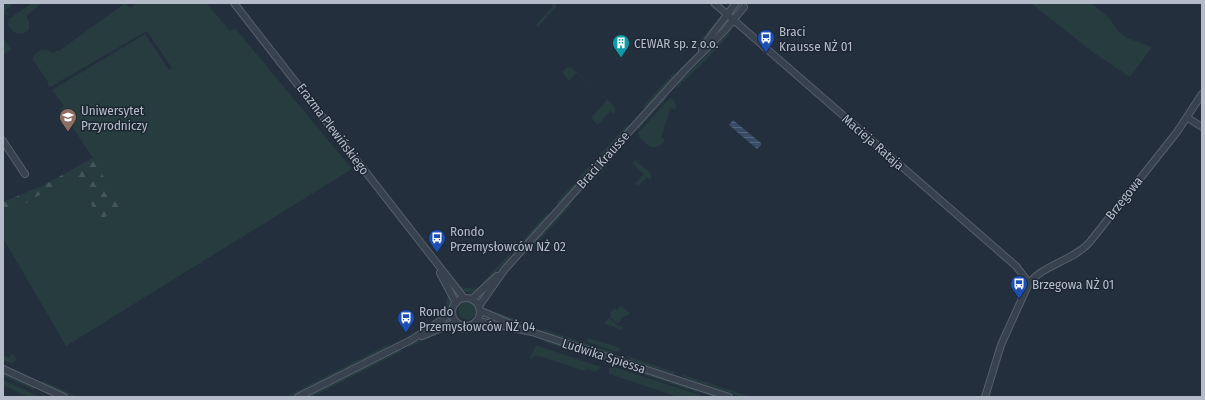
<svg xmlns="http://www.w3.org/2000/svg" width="1205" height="400" viewBox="0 0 1205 400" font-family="'Fira Sans Condensed',sans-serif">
<defs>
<pattern id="forest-firs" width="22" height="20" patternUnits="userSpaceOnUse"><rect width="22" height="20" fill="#263c3f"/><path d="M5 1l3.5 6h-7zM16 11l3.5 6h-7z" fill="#435659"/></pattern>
<pattern id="water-rules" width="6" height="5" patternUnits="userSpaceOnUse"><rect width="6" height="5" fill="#394c67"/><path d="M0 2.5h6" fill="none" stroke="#53647b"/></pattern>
</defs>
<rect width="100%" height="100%" fill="#242f3e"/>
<g fill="#263c3f">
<path d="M3,3H15L5,10L7,14L6,15L3,11Z"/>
<path d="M32,3H39L40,4L26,16L29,21V29C22,37 12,34 8,24L9,19Z"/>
<path d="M125,3L130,8L137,3H210L208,5L230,31L235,28L352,169L66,346L3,238V217L73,175L97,214L93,158L60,109L64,106L52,90L145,34L169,70L172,68L147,31L50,87L48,84V82L33,60C34,50 46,47 53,53L58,50L59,51Z"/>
<path d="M550,3H555L556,7L538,27L536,25L553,6Z"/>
<path d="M1031,3H1092L1109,18L1118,31L1127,38L1152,47L1130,77L1094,53Z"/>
<path d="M715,23H718L694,49L693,48Z"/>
<path d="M728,32L729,33V35L700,66L676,89L678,83L705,57Z"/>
<path d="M3,38L11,49L3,55Z"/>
<path d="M569,67L572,68L613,105L616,110L614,114L610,111L598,125L591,118L607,100L577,73L569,81L563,73L565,69Z"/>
<path d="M674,72L675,73L673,78L648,106L642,108Z"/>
<path d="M668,97L637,131C639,123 660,100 668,97Z"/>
<path d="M670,98L673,99L676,105V110L671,108L661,137L665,139C662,146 657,148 650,147L639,137L638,133Z"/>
<path d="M628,124L627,130L560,203L555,204Z"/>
<path d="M619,151H620L587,187V184L614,153Z"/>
<path d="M635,160L650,173L651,177V180L647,177L638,186L635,184L644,174L632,163Z"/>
<path d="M572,204L524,257L527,250L567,205Z"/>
<path d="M548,212V216L519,249H515Z"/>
<path d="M510,254V257L481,287L480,285Z"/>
<path d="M461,287L478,289V290C472,295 465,293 459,288Z"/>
<path d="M450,294C452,302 449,311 443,317L448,295Z"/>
<circle cx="467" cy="311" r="9"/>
<path d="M621,306L630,313L627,316H624L618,324L610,317L611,315L610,313L615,308L617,310Z"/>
<path d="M496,312L537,327L535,329L530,328L494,315Z"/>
<path d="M609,318L617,325L623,327L622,330L604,323Z"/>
<path d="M482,324H487L486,326C473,334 462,337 449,327L454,326L467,330Z"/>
<path d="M445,328V331L407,348L409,345Z"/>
<path d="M542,329L616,353L610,354L545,332Z"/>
<path d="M588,338L621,348L618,352L587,342Z"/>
<path d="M545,341H551L599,357L603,361L544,342Z"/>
<path d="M391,343H392L384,350L291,397H285Z"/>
<path d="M536,345L601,367C597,373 592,371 586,369L585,371L540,356H535L529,360Z"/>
<path d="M397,350L402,351L312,397H306Z"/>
<path d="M11,354L14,355L16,359L12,364L3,360V355L9,358Z"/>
<path d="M627,356L677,373L673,374L632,361Z"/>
<path d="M618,363L697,389L699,393L613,365Z"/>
<path d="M611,366L700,395V397H678L609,374V369Z"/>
<path d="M3,372L35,387L34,390L3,376Z"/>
<path d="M681,374L751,397H742L685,378Z"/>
<path d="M3,380L40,397H28L3,385Z"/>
<path d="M43,381L78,397H72L42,383Z"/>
</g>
<path fill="url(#forest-firs)" d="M93,158L121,207L103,218L97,214L73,175L3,217V202L44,185Z"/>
<path fill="url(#water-rules)" d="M733,120L761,143V145L757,149L729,125Z"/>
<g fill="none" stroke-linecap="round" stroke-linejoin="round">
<defs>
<g id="street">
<path d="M234,3L464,298"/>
<path d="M714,3L1016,266L1029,283"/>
<path d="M702,49L708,40L736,3"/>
<path d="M1188,118L1202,127"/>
<path d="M3,141L25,174"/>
<path d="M440,273L456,303"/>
<circle cx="466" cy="312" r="14"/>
<path d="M472,299L497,276"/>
<path d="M479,306L505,269L684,71L726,29L744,7"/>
<path d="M481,311L516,326"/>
<path d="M478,321L532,332L729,397"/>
<path d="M422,336L456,322"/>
<path d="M3,369L64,397"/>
<path d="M298,397L411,340L452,313"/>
<path d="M985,397L1001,345L1029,283C1045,264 1072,261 1089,243L1177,132L1202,94"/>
</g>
</defs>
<use href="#street" stroke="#565f6c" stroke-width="8"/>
<use href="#street" stroke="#38414e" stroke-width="6"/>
</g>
<defs>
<symbol id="bus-pin" viewBox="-11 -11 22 30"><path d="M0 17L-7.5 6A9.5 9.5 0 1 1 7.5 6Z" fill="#1a4fb4" stroke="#1d2633"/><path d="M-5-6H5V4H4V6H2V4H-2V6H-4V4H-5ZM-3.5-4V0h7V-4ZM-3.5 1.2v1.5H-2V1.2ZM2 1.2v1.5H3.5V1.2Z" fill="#fff"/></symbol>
<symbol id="building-pin" viewBox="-11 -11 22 30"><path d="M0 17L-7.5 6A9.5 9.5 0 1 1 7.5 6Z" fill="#0f9aa8" stroke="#1d2633"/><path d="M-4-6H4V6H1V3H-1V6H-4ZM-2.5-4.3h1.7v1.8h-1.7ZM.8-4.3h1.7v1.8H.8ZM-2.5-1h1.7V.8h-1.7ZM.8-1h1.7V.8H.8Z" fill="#fff"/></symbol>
<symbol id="university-pin" viewBox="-11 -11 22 30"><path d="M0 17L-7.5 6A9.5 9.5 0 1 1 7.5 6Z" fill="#8d6e63" stroke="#1d2633"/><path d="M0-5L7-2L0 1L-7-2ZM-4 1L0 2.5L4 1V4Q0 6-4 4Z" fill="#fff"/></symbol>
</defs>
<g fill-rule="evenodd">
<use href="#bus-pin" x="756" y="28" width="20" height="27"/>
<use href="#building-pin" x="611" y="33" width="20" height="27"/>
<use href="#university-pin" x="58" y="107" width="20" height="27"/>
<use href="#bus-pin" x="427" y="228" width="20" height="27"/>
<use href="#bus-pin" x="1009" y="274" width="20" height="27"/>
<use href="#bus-pin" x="396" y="308" width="20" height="27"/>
</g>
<g text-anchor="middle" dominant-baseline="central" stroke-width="3" stroke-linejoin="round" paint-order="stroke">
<g font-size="13" fill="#b4bcc9" stroke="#1d2633" text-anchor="start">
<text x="779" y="31">Braci<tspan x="779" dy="15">Krausse NŻ 01</tspan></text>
<text x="634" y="43">CEWAR sp. z o.o.</text>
<text x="81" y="110">Uniwersytet<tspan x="81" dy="15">Przyrodniczy</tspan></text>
<text x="450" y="231">Rondo<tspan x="450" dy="15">Przemysłowców NŻ 02</tspan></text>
<text x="1032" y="284">Brzegowa NŻ 01</text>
<text x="419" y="311">Rondo<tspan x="419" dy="15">Przemysłowców NŻ 04</tspan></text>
</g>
<g font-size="13" fill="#b4bcc9" stroke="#1d2633">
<text transform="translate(333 129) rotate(53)">Erazma Plewińskiego</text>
<text transform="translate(873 142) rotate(41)">Macieja Rataja</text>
<text transform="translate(603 160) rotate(-48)">Braci Krausse</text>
<text transform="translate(1124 198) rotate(-52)">Brzegowa</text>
<text transform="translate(604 356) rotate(18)">Ludwika Spiessa</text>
</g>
</g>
<rect width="1205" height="400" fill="none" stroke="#b4bcc9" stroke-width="8"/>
</svg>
